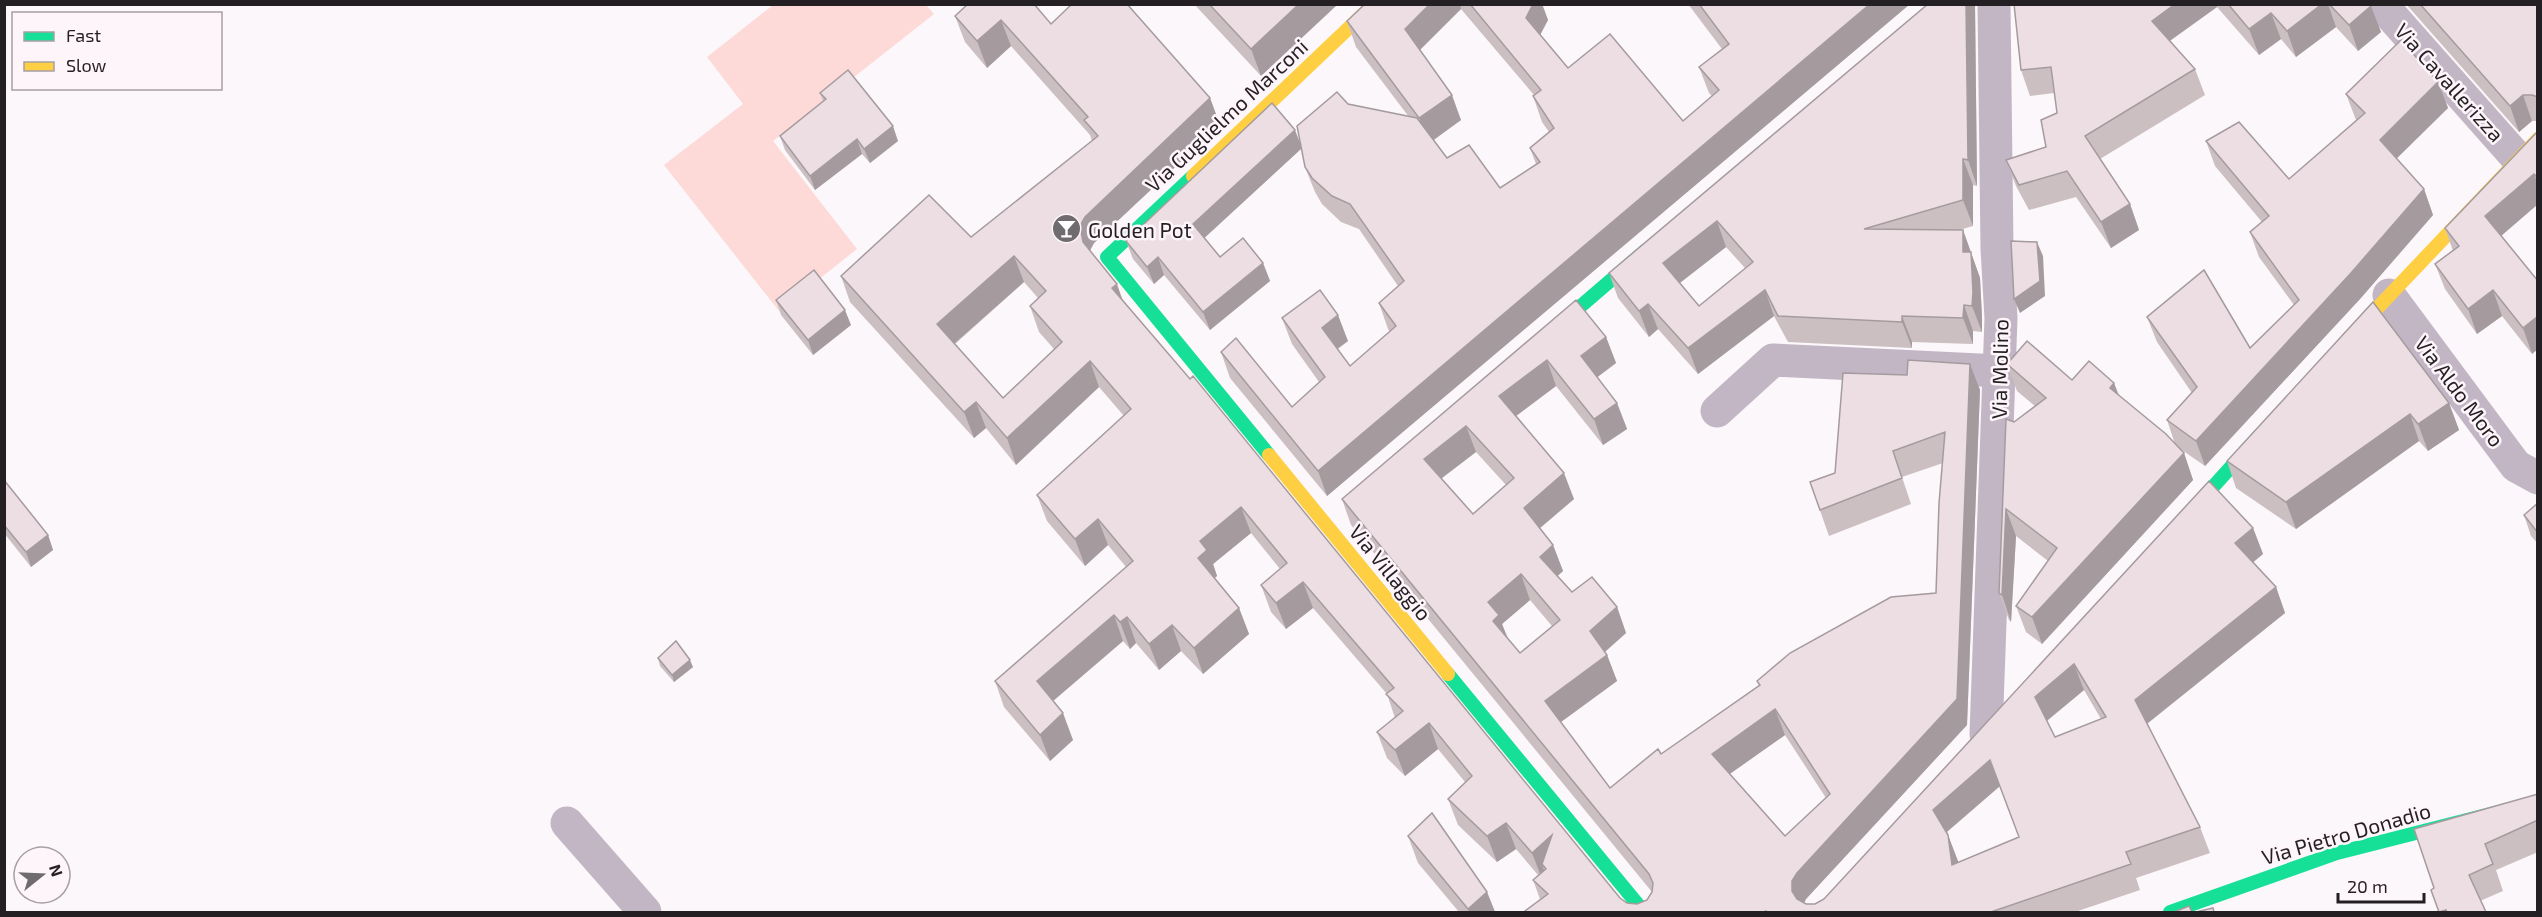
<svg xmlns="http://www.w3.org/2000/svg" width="2542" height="917" viewBox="0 0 2542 917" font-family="'Exo 2',sans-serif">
<rect width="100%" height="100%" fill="#fcf7fa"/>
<path fill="#fddad8" d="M773,5H926L934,14L773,141L857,249L779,311L664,165L743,104L707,57Z"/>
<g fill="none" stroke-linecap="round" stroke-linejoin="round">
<g stroke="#c2b6c5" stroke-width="33">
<path d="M2381,4L2519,160"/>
<path d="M2389,295L2516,466L2538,478"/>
<path d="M1717,411L1773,360L2000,371"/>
<path d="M1986,734L2001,318L1997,249L1994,4"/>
<path d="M567,823L645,912"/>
</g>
<g stroke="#16e098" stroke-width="14">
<path d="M1193,176L1107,257L1269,455"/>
<path d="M1546,336L1646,250"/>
<path d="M2183,520L2259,436"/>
<path d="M1448,674L1644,912"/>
<path d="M2170,912L2337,853L2538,802"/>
</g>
<g stroke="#ffcf43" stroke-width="14">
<path d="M1193,176L1374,4"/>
<path d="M2347,340L2538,139"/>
<path d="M1269,455L1448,674"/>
</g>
</g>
<g fill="#cbbfc2" fill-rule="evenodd">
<path d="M1194,4H1338L1261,76Z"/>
<path d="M1365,4H1542L1548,20L1540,34L1568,68L1683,121L1712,96L1709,93L1699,67L1722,49L1688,4H1910L1327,496L1230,378L1221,352L1292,407L1319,382L1292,344L1282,318L1348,341L1338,349L1350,366L1390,332L1388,329L1379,303L1398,286L1359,229L1341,222L1322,204L1315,192L1305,167L1302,148L1204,238L1220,257L1263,263L1270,281L1210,330L1164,275L1154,284L1133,259L1126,241L1301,145L1348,104L1409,117L1356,47L1347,21ZM1461,9L1534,95L1533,96L1542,122L1549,132L1530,148L1536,164L1500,188L1447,158L1434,140L1461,120L1420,49Z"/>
<path d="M1928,4H1975L1977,186L1973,185V226L1959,230H1963L1980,278L1982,318V332L1973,331V344L1912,342V348L1788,342L1774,316L1698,374L1658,329L1649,337L1618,298L1609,273ZM1726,247L1745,268L1699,306L1680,283Z"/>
<path d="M2014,4H2370L2381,32L2358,51L2336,27L2296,57L2281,39L2259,55L2217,7L2170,41L2195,69L2205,95L2100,159L2130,204L2139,230L2111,248L2076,197L2029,210L2016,186L2006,160L2046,147L2057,113L2054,93L2030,96L2021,70Z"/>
<path d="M2406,4H2538V121H2532L2519,132Z"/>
<path d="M955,16L1051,24L1210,98L1220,125L1094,243L1090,251L1122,300L1620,898L1627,903L1637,904L1647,900L1652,892L1351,525L1342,499L1576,300L1606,337L1616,363L1597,377L1617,403L1627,429L1603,445L1556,386L1516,416L1574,499L1540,528L1553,545L1563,571L1557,576L1572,592L1617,607L1626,633L1605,652L1607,655L1617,681L1561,722L1610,788L1661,754L1759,685L1757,681L1936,593L1943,463L1902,477L1911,504L1829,536L1810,482L1835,473L1907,375L1970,364L1980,390L1967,725L1806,899L1804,903L1806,904H1815L1824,899L2209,481L2253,528L2263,554L2253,562L2276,587L2285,613L2147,724L2200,827L2210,853L2136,878L2140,890L2075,912H1525L1540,899L1533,880L1538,875L1516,849L1497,862L1458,825L1448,799L1465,782L1438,749L1405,776L1387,758L1377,732L1395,718L1387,694L1313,608L1286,629L1271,612L1261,585L1280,569L1251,533L1213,564L1217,576L1214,578L1239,608L1249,634L1203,674L1181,651L1159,670L1136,643L1130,649L1123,641L1053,701L1073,740L1050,761L1004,707L995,681L1126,567L1108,545L1085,566L1047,521L1037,495L1124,416L1099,387L1016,465L986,428L974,438L850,302L841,276L971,237L1092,141L1090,135L1011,46L987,68L965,42ZM1024,282L1038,298L1030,306L1039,332L1054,349L1003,398L955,344ZM1476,452L1506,485L1473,514L1441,478ZM1530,600L1552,626L1520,653L1507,638L1502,624ZM2084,690L2101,719L2055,737L2047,721ZM1785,735L1826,798L1785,836L1730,774ZM2000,786L2019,837L1958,863L1947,832Z"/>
<path d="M2438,82L2448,108L2396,159L2424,189L2433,215L2360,299L2205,466L2179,448L2184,453L2193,480L2042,644L2026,632L2016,606L2048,561L2016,536L2011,622L2009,620L1999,593L2014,422L2035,406L2017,391L2007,364L2072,380L2114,383L2119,395L2175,444L2167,420L2192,393L2157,342L2147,317L2250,348L2294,305L2259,257L2250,232L2262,222L2215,166L2206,141L2289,179L2356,120L2346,94Z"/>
<path d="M820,93L898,141L870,163L862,154L815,190L785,150L780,136L823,101Z"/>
<path d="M2538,131V204L2501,236L2532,354L2502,316L2477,334L2445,289L2435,264L2453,251L2445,228Z"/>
<path d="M776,300L851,325L813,355L781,315Z"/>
<path d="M2449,403L2459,430L2428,451L2419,441L2296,529L2236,488L2227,461Z"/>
<path d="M4,480L48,535L53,550L31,567L4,533Z"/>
<path d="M2538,503V544L2531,536L2524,515Z"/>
<path d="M658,658L693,667L674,682L660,666Z"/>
<path d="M2538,794V852L2496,870L2503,891L2480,901L2486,912H2439L2434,888Z"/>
<path d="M1408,836L1487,892L1495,912H1459L1418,863Z"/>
</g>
<g fill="#a59b9e">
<path d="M1299,4H1338L1261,76L1251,49Z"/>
<path d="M1430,4H1460L1461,9L1415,55L1405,29Z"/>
<path d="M1533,4H1542L1548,20L1536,43L1526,18Z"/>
<path d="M1870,4H1910L1327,496L1318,471Z"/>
<path d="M1966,4H1975L1977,186L1968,160Z"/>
<path d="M2175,4H2216L2217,7L2161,47L2152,21Z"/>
<path d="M2322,4H2328L2336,27L2296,57L2287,31Z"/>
<path d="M2371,6L2381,32L2358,51L2349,25Z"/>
<path d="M2271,13L2281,39L2259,55L2249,29Z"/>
<path d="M1001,20L1011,46L987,68L977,41Z"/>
<path d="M2438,82L2448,108L2389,166L2380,140Z"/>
<path d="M1452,95L1461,120L1429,143L1419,118Z"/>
<path d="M2523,95L2532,121L2519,132L2510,106Z"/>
<path d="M1210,98L1220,125L1094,243L1089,252L1083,242L1080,226L1085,217Z"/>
<path d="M893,126L898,141L870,163L864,149Z"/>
<path d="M1295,130L1302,148L1200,242L1193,224Z"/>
<path d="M857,139L862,154L815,190L810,176Z"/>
<path d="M1963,159L1973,185V226L1963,200Z"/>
<path d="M2534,174L2538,184V204L2494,242L2485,216Z"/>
<path d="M2424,189L2433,215L2360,299L2205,466L2196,441Z"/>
<path d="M2130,204L2139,230L2111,248L2101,222Z"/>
<path d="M1717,221L1726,247L1672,289L1663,263Z"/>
<path d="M1963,230L1980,278L1982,318V332L1972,306L1963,252Z"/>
<path d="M2037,242L2043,256L2045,296L2020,313L2014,299Z"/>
<path d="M1014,256L1024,282L947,350L937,324Z"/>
<path d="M1158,257L1164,275L1154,284L1147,267Z"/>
<path d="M1263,263L1270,281L1210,330L1203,312Z"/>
<path d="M1117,284L1126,310L1112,288Z"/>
<path d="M1765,290L1774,316L1698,374L1688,348Z"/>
<path d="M2493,290L2502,316L2477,334L2468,309Z"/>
<path d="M1648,304L1658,329L1649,337L1639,311Z"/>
<path d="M1964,305L1973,331V344L1963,318Z"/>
<path d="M845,310L851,325L813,355L808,340Z"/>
<path d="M1338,315L1348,341L1331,353L1322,328Z"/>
<path d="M1902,316L1912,342V348L1902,322Z"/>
<path d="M2538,316V349L2532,354L2523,328Z"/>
<path d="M1606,337L1616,363L1591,382L1581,356Z"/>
<path d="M1547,360L1556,386L1508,422L1499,396Z"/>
<path d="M1090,361L1099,387L1016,465L1007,438Z"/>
<path d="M1970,364L1980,390L1967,725L1806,899L1802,907L1792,891V881L1797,873L1957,699Z"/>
<path d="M2114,383L2124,410L2110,388Z"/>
<path d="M976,402L986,428L974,438L964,412Z"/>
<path d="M1617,403L1627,429L1603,445L1594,419Z"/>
<path d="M2449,403L2459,430L2428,451L2418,424Z"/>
<path d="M2410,414L2419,441L2296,529L2286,502Z"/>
<path d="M1466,426L1476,452L1433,485L1424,459Z"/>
<path d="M2184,453L2193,480L2042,644L2032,617Z"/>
<path d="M1564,473L1574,499L1533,534L1524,508Z"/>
<path d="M1241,507L1251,533L1213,564L1217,576L1208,584L1198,558L1200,541Z"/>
<path d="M2006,509L2016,536L2011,622L2002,595Z"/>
<path d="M1098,519L1108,545L1085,566L1075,539Z"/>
<path d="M2253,528L2263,554L2245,569L2235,543Z"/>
<path d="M48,535L53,550L31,567L26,552Z"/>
<path d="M1553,545L1563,571L1550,583L1540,557Z"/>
<path d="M1521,574L1530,600L1502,624L1509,641L1493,621L1488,602Z"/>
<path d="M1303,582L1313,608L1286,629L1276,603Z"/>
<path d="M2276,587L2285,613L2144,726L2135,700Z"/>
<path d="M1617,607L1626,633L1599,657L1590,631Z"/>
<path d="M1239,608L1249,634L1203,674L1194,648Z"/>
<path d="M1114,615L1123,641L1046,707L1037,681Z"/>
<path d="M1127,617L1136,643L1130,649L1120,622Z"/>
<path d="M1172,625L1181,651L1159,670L1149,644Z"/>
<path d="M1607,655L1617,681L1554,727L1545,701Z"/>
<path d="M690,660L693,667L674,682L672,675Z"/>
<path d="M2074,664L2084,690L2044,723L2035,697Z"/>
<path d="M1775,709L1785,735L1721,780L1712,754Z"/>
<path d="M1063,713L1073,740L1050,761L1040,735Z"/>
<path d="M1429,723L1438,749L1405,776L1395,750Z"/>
<path d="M1990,760L2000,786L1942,836L1933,810Z"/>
<path d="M1506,823L1516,849L1497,862L1487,836Z"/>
<path d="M1552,835L1546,869L1542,864L1546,876L1542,879L1532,853Z"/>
<path d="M1948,835L1958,861L1961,891L1952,865Z"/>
<path d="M1487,892L1495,912H1469L1468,909Z"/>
</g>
<g fill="#ecdee2" stroke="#a59b9e" stroke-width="1.5" fill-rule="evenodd">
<path d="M968,4H1034L1051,24L1072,4H1127L1210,98L1085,217L1080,226L1083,242L1117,284L1112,288L1190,379L1193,376L1620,898L1627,903L1637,904L1647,900L1652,892L1653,883L1649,874L1342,499L1576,300L1606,337L1581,356L1617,403L1594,419L1547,360L1499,396L1564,473L1524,508L1553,545L1540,557L1572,592L1592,577L1617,607L1590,631L1607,655L1545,701L1610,788L1658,749L1661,754L1760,685L1757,681L1790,653L1891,597L1936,593L1939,503L1945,432L1893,451L1902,478L1820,510L1810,482L1835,473L1843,373L1907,375L1908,360L1970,364L1957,699L1797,873L1792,881V891L1797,899L1806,904H1815L1824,899L2209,481L2253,528L2235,543L2276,587L2135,700L2200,827L2126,852L2131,864L1991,912H1767L1766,911L1764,912H1525V911L1548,894L1533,880L1546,869L1542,864L1552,835L1532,853L1506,823L1487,836L1448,799L1472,776L1429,723L1395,750L1377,732L1403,711L1386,694L1394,688L1303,582L1276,603L1261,585L1287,563L1241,507L1200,541L1207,550L1198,558L1239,608L1194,648L1172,625L1149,644L1127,617L1120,622L1114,615L1037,681L1063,713L1040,735L995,681L1133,561L1098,519L1075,539L1037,495L1131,409L1090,361L1007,438L976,402L964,412L841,276L929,195L971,237L1098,136L1084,120L1088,117L1001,20L977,41L955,16ZM1014,256L1046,291L1030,306L1062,342L1003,398L937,324ZM1466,426L1514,478L1473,514L1424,459ZM1521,574L1560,620L1520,653L1493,621L1499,615L1488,602ZM2074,664L2106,717L2055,737L2035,697ZM1775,709L1830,794L1785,836L1712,754ZM1990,760L2019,837L1952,865L1948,835L1933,810Z"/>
<path d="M1209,4H1299L1251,49Z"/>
<path d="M1365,4H1430L1405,29L1452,95L1419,118L1347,21Z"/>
<path d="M1470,4H1533L1526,18L1568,68L1610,34L1683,121L1719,90L1699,67L1729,44L1699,4H1870L1318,471L1221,352L1236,338L1292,407L1325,377L1282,318L1320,290L1338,315L1322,328L1350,366L1396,326L1379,303L1404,281L1350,204L1332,196L1312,178L1305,167L1297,126L1337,92L1348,104L1417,118L1447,158L1469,145L1500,188L1540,162L1530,148L1554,128L1533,96L1541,90Z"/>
<path d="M1928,4H1966L1968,160L1963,159V200L1864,229L1963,230V252H1971L1973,292L1972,306L1964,305L1963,318L1902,316V322L1778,316L1765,290L1688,348L1648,304L1639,311L1609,273ZM1717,221L1753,262L1699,306L1663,263Z"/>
<path d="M2014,4H2175L2152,21L2195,69L2085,136L2130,204L2101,222L2067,171L2019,185L2006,160L2046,147L2041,120L2057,113L2051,67L2021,70Z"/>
<path d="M2228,4H2322L2287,31L2271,13L2249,29Z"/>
<path d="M2329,4H2370L2371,6L2349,25Z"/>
<path d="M2420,4H2538V97L2532,95H2523L2510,106Z"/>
<path d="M2401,40L2438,82L2380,140L2424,189L2351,273L2196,441L2167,420L2197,387L2147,317L2204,270L2250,348L2299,300L2250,232L2269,216L2206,141L2239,122L2289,179L2365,113L2346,94Z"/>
<path d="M848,70L893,126L864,149L857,139L810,176L780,136L826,99L820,93Z"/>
<path d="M1272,103L1295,130L1193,224L1220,257L1243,238L1263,263L1203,312L1158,257L1147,267L1126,241Z"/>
<path d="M2538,131V178L2534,174L2485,216L2538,281V316L2523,328L2493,290L2468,309L2435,264L2459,246L2445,228Z"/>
<path d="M2011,241L2037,242L2040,281L2014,299Z"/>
<path d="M814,270L845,310L808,340L776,300Z"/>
<path d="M2373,302L2449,403L2418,424L2410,414L2286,502L2227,461Z"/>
<path d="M2027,341L2072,380L2089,361L2114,383L2110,388L2166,434L2184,453L2032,617L2016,606L2057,548L2006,509L2002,595L1999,593L2006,419L2014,422L2046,398L2007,364Z"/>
<path d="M4,480L48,535L26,552L4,525Z"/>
<path d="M2538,503V533L2524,515Z"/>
<path d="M676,641L690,660L672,675L658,658Z"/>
<path d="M2538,794V820L2485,844L2493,864L2469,875L2486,912H2447L2446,910L2439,912L2431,890L2434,888L2414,829Z"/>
<path d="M1432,813L1487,892L1468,909L1408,836Z"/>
<path d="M2189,906L2192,912H2174Z"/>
<path d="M2213,908L2214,912H2196Z"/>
</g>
<defs>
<symbol id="bar-disc" viewBox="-11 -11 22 22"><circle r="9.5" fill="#706b6e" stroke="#fef5fb"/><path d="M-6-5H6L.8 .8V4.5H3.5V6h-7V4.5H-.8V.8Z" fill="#fff"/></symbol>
</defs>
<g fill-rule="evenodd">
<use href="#bar-disc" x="1050" y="212" width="33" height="33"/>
</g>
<g text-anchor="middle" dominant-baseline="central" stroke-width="5" stroke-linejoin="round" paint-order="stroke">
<g font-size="21" fill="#241f22" stroke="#fef5fb">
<text transform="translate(2450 82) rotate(48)">Via Cavallerizza</text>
<text transform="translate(1226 115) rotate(-43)">Via Guglielmo Marconi</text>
<text transform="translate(1999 369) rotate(-89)">Via Molino</text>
<text transform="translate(2460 391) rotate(53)">Via Aldo Moro</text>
<text transform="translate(1391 572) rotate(51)">Via Villaggio</text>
<text transform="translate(2346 833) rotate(-16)">Via Pietro Donadio</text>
</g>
<g font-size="21" fill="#241f22" stroke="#fef5fb" text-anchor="start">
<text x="1088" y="229">Golden Pot</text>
</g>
</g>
<rect width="2542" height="917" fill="none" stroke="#241f22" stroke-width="12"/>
<rect x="12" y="12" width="210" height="78" fill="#fef5fb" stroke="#a79fa4" stroke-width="1.5"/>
<rect x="24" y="32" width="30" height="9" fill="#16e098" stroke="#a79fa4" stroke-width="1.5"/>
<text x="66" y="42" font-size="18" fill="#241f22">Fast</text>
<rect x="24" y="62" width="30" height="9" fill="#ffcf43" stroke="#a79fa4" stroke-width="1.5"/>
<text x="66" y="72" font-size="18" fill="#241f22">Slow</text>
<g transform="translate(42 875) rotate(72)"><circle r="28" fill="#fef5fb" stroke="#a79fa4" stroke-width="1.5"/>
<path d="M0-4.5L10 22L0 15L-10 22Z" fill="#706b6e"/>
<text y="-9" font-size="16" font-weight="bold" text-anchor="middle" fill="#241f22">N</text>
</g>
<path d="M2338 893v9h86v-9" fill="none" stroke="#241f22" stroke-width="3"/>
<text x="2347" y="893" font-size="18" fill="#241f22" stroke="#fef5fb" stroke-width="4.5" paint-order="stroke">20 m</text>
</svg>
